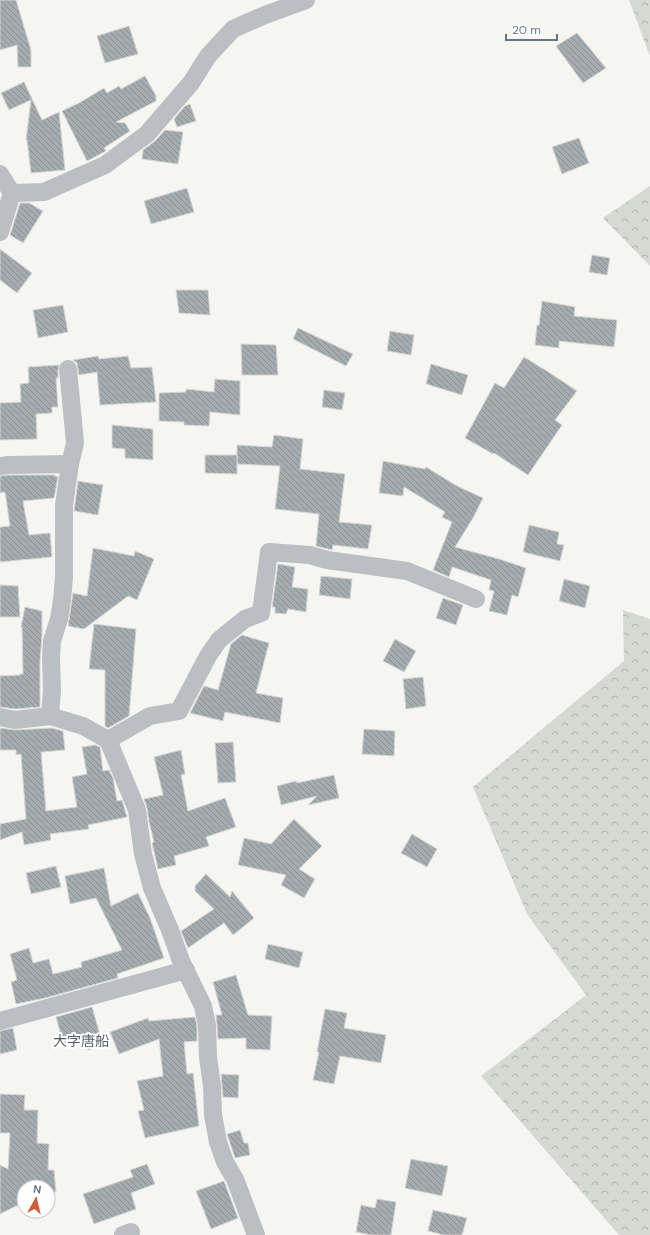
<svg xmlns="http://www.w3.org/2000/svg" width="650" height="1235" viewBox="0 0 650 1235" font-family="'DM Sans','Noto Sans JP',sans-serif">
<defs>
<pattern id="forest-crowns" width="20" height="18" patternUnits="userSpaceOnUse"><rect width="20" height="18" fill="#d5d9d2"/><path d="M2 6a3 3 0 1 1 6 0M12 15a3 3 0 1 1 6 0" fill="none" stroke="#b1b5b0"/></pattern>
<pattern id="building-back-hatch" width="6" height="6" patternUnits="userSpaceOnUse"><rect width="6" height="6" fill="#a5acb0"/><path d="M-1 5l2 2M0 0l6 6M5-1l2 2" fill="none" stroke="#8a9194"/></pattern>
</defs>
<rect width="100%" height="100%" fill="#f5f5f2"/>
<g fill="url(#forest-crowns)">
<path d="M629,0H650V56Z"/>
<path d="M650,186V266L603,218Z"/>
<path d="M623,610L650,619V1235H619L481,1076L586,995L527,914L473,787L624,661Z"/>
</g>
<g fill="url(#building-back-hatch)" stroke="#d6d6d5">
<path d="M0,0H16L31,50V67H18L17,45L0,50Z"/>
<path d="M129,26L138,54L105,63L97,36Z"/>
<path d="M577,33L606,68L583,83L556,46Z"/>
<path d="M145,76L156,96V101L116,122L125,123L130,131L104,148L106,151L87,161L62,111L79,103L104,88L107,93L119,86L121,89Z"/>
<path d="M24,82L42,120L59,112L65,170L31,173L27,140H26L31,100L9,110L1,93Z"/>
<path d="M190,104L196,121L177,127L174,119L185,106Z"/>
<path d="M165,130L183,132L178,164L142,159L143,150L155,141Z"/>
<path d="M579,138L589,163L562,174L552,147Z"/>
<path d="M187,188L194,212L151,224L144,201Z"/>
<path d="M20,203H29L43,211L23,243L10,235Z"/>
<path d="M0,249L32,273L17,293L0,280Z"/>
<path d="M592,255L610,258L607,275L589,272Z"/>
<path d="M176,290H208L210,315L179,313Z"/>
<path d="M542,301L575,307L574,316L617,320L614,347L559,341V348L535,345L537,325H539Z"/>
<path d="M63,305L68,332L38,338L33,310Z"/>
<path d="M298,328L353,354L346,366L293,339Z"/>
<path d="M390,331L414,335L411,355L387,351Z"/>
<path d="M241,344L276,345L278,375H242Z"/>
<path d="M98,356L99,359L128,356L131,368L152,367L156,402L100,405L97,372L79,375L77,363L73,360Z"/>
<path d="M524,357L550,373L577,391L555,420L562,425L528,475L494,453L493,454L465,438L495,383L504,388Z"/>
<path d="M431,364L468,375L462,395L426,384Z"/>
<path d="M59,365L58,370V378H56L58,407H52V413L36,414L37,439L0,440V403L21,402L20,384L29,383L28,367Z"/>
<path d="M215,379L240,381V415L210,412L209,426L184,425V422L159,421V393L186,392V389L214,392Z"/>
<path d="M324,390L345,393L342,410L322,407Z"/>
<path d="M112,425L153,429V460L125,458V449L112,448Z"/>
<path d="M274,435L303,439L300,469L345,474L339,522L372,525L368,549L333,545L332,550L316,546L319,514L275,509L280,466L237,464V445L272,447Z"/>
<path d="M205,455H237V474L205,473Z"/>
<path d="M383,461L425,469L426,467L457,486L483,498L473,518L455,547L499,559L526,568L518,597L512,595L507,615L489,611L494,591L489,590L491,580L452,567L449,577L433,570L452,522L442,517L445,512L404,487L403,496L379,493Z"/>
<path d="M9,475H54L55,476L58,477L54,498L23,501L29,535L50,533L52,557L0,562V527L10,526L5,492L0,493V476Z"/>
<path d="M78,481L103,485L98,515L74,511Z"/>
<path d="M529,525L559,532L557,544L564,545L560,561L523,552Z"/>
<path d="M93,548L134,556L135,551L154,559L137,600L128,596L84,629L68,626L73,593L87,596Z"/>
<path d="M278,564L295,567L292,587L308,589L306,612L288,609L286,614L275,613V607H272Z"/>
<path d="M321,576L352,579L350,599L319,595Z"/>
<path d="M564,579L590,586L585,608L559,601Z"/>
<path d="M0,585L18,586L20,617H0Z"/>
<path d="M443,598L463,605L456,625L436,618Z"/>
<path d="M25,607L42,611V636L40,661V707L15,709L0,707V676L20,675V674H23L22,627H21Z"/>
<path d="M94,624L136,629L129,716L108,728L105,726V670L89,669Z"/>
<path d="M242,635L269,643L256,693L283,698L280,723L225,712L223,721L190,713L204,686L218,690L231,644Z"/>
<path d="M395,639L416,651L404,672L383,661Z"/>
<path d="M423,677L426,706L406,709L403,679Z"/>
<path d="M0,728L16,730L52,728L63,731L65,750L41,752L46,811L77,807L72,777L87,774L82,747L95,745L100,747L103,771L109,770L113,778L117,801L122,800L127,817L88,825L89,829L50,834L51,840L24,845L22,832L0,840V824L26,819L21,754L16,755V750H0Z"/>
<path d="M364,729L395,731L394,756L362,754Z"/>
<path d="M233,742L236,782L218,783L215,743Z"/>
<path d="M181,750L185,774L181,775L188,811L225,798L236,827L206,837L209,846L174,856L176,865L158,869L152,843L154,842L149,822L147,808L144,799L163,795L154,757Z"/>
<path d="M334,775L339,798L308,805L317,796L281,805L277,786L296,781L297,783Z"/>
<path d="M294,819L322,846L299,869L315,879L304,898L281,885L286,875L238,865L244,838L271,844Z"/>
<path d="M412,834L437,849L427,867L401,853Z"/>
<path d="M56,866L61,887L31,894L26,873Z"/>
<path d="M104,868L111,906L138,893L150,918L164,958L117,974L118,978L45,998L16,1004L11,982L17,980L10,954L29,948L33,963L49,959L53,974L82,967L81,962L122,950L96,898L70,904L65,876Z"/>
<path d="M206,874L230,897L232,891L254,918L233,935L224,923L188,948L181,931L214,909L195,891V886Z"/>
<path d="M268,944L303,952L299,968L265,959Z"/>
<path d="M236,975L248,1015L272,1016L270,1050L246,1049V1038L218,1039L217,1025L216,1015H222L213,982Z"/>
<path d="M92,1007L103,1045L88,1050L85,1040L64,1046L56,1017Z"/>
<path d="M325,1009L347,1013L344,1028L386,1035L381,1063L340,1056L334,1084L313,1080L319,1052H317Z"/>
<path d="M195,1017L197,1026V1041L184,1042L187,1074L193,1073L199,1126L145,1138L138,1111L144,1110L137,1081L163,1076L159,1039L119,1054L110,1032L148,1018L149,1021Z"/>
<path d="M13,1028L17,1050L0,1054V1031Z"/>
<path d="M221,1074L239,1075L238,1098L223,1097Z"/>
<path d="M0,1094L25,1095L24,1110H38L37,1143L49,1144L48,1170H54L56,1192H48V1187H24V1202L0,1214V1165L8,1169L10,1133H0Z"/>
<path d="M240,1130L244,1143H248L250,1155L235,1158L227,1134Z"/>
<path d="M411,1159L448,1166L442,1196L405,1188Z"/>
<path d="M147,1164L155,1184L131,1193L136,1209L94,1224L83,1194L133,1177L130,1170Z"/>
<path d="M224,1181L238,1218L211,1229L196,1191Z"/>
<path d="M377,1199L396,1202L391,1235H371L356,1232L361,1205L375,1208Z"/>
<path d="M433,1210L467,1218L462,1235H444L428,1231Z"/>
</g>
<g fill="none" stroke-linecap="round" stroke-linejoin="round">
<g stroke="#bbbec2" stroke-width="18">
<path d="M0,174L12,193"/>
<path d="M12,193L44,192L105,165L147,134L191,83L208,56L233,29L265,15L306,0"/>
<path d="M0,232L12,193"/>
<path d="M0,466L8,465L70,464"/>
<path d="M50,716L52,690L51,658L52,641L59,619L62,600L64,577V505L70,464L75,443L68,369"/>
<path d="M0,717L15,720L50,716L83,726L108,740L137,810L143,854L152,888L170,930L181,961L203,1006L207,1025L208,1057L212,1086L213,1115L218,1142L225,1162L235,1179L256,1235"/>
<path d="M108,740L150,716L179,711L208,656L219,640L245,619L261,613L269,552L310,555L327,560L407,571L476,599"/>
<path d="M0,1021L186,970"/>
<path d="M123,1235L131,1232"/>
</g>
</g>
<g text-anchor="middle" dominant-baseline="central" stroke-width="4" stroke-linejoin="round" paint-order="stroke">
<g font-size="14" fill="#555e65" stroke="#fff">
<text x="81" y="1041">大字唐船</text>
</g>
</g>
<g transform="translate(36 1199) rotate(8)"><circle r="19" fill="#ffffff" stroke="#c3c8cc"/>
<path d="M0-3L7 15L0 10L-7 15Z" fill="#cc5d3b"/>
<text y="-6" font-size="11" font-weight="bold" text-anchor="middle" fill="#68757f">N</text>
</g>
<path d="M506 34v6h51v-6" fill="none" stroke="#68757f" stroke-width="2"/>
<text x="512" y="34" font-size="12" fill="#68757f" stroke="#ffffff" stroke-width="3" paint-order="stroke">20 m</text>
</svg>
